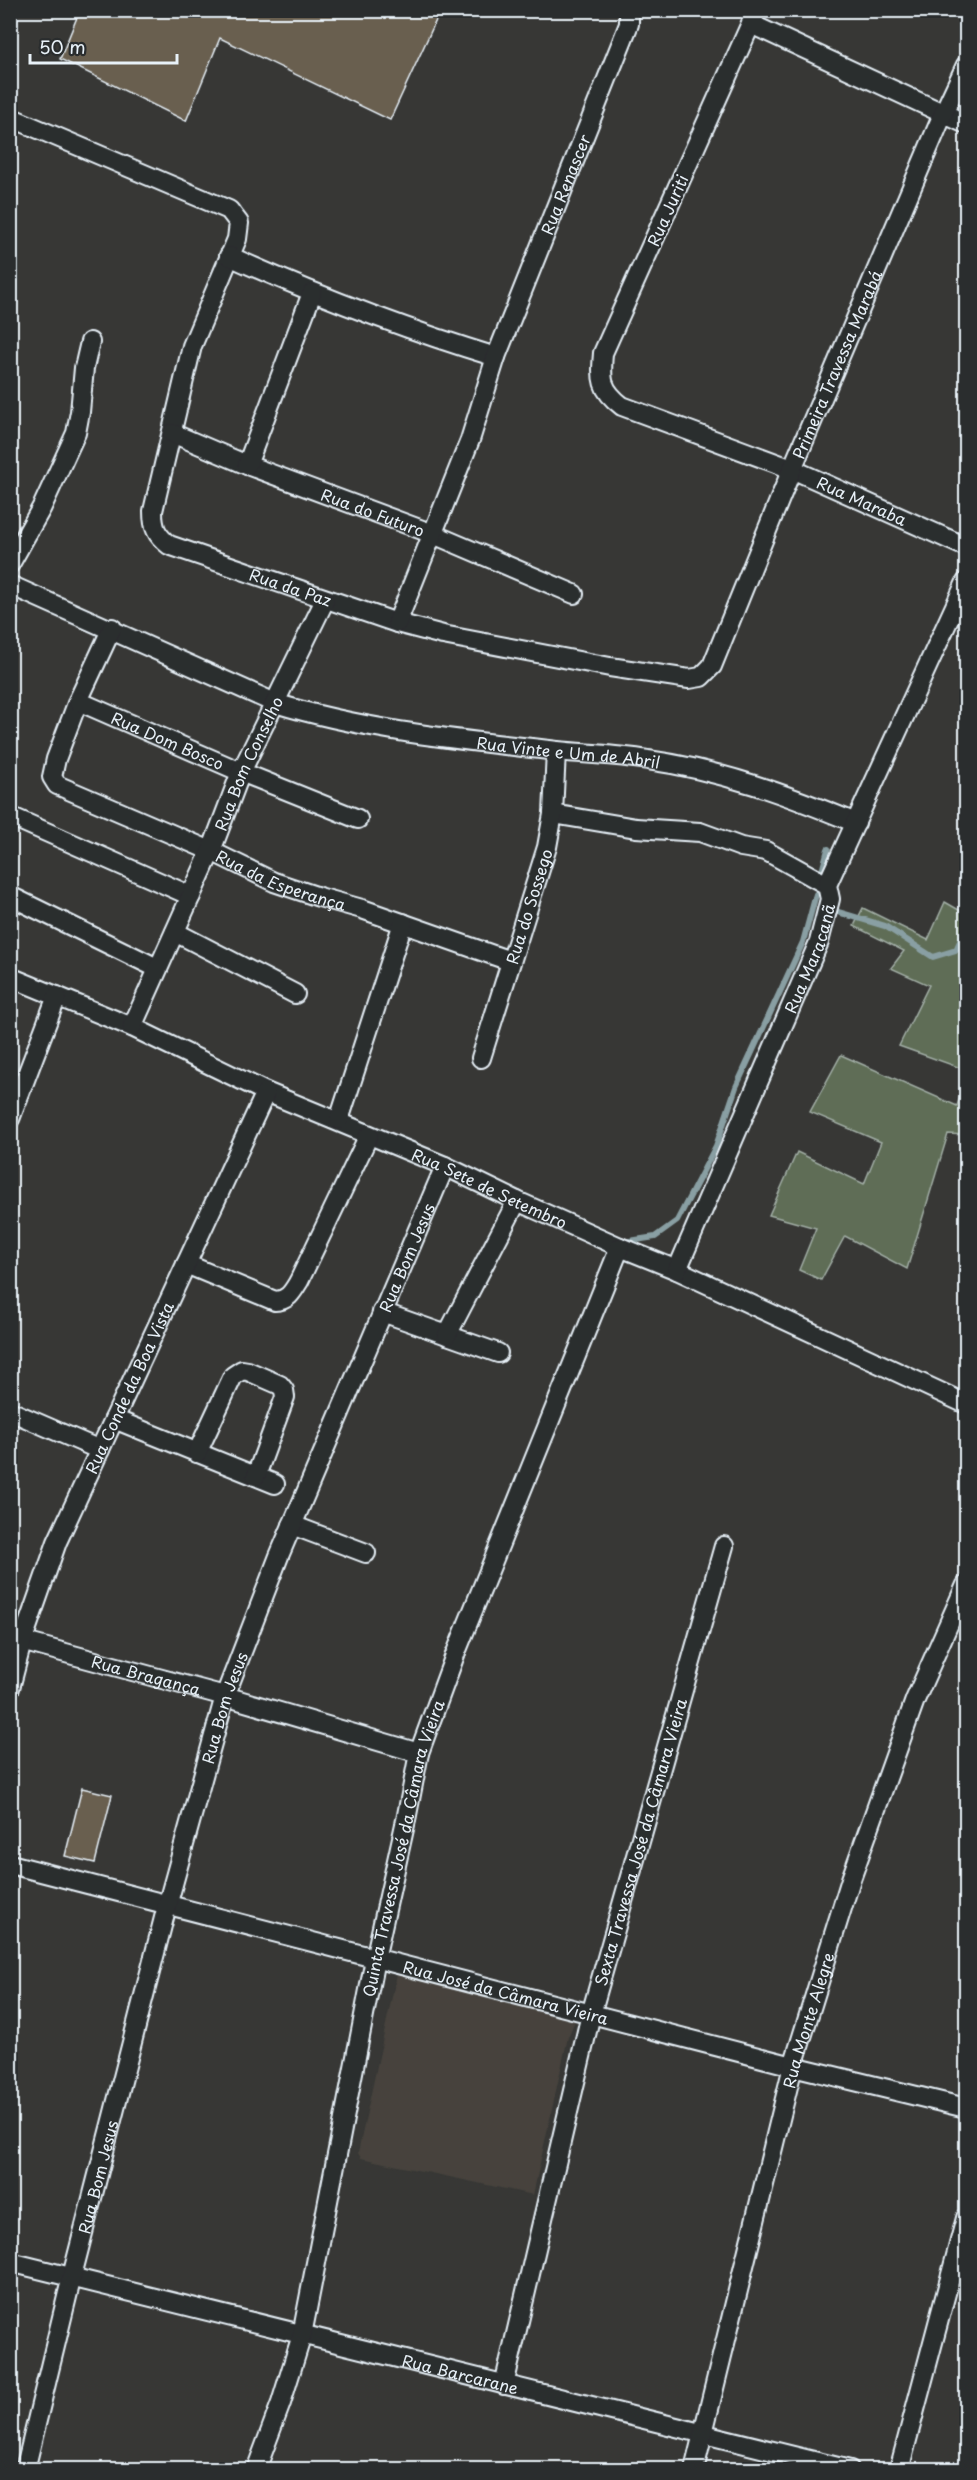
<svg xmlns="http://www.w3.org/2000/svg" width="977" height="2480" viewBox="0 0 977 2480" font-family="'Playpen Sans',sans-serif">
<rect width="100%" height="100%" fill="#373735"/>
<filter id="ink" filterUnits="userSpaceOnUse"><feTurbulence type="fractalNoise" baseFrequency=".0167" numOctaves="2"/><feDisplacementMap in="SourceGraphic" scale="12" xChannelSelector="R" yChannelSelector="G"/><feConvolveMatrix kernelMatrix="1 2 1 2 8 2 1 2 1" color-interpolation-filters="sRGB"/></filter>
<g filter="url(#ink)">
<path fill="#46433d" d="M397,1974L577,2016L568,2037L533,2195L361,2158L358,2153Z"/>
<g fill="#5e6d56" stroke="#a3afa7" stroke-width="1.5">
<path d="M945,902L966,914V1070L899,1046L929,985L891,968L904,951L854,926L863,908L928,940Z"/>
<path d="M841,1055L957,1106L966,1078V1135L948,1134L907,1269L845,1236L821,1280L799,1270L816,1228L769,1215L797,1152L864,1184L881,1142L810,1112Z"/>
</g>
<g fill="none" stroke-linecap="round" stroke-linejoin="round">
<g stroke="#899fa3" stroke-width="6">
<path d="M820,879L828,849"/>
<path d="M830,906L838,912L885,926L933,957L956,950L966,928"/>
<path d="M623,1242L655,1237L677,1221L716,1146L736,1087L803,942L816,894"/>
</g>
</g>
<g fill="#695f50" stroke="#e8f1f8" stroke-width="1.5">
<path d="M80,10H420L437,18L390,120L220,38L186,121L60,59Z"/>
<path d="M82,1788L112,1795L95,1863L65,1856Z"/>
</g>
<g fill="none" stroke-linecap="round" stroke-linejoin="round">
<defs>
<g id="street">
<path id="s1" d="M757,10L603,353C601,379 600,389 622,406L792,469L966,547"/>
<path d="M751,24L966,124"/>
<path id="s2" d="M10,117L229,210L239,223L237,239L192,346L153,511C153,527 156,535 169,545L397,623L443,635L610,667L689,679L701,677L712,666L792,469L943,114L966,65"/>
<path d="M229,256C316,295 404,329 496,357"/>
<path id="s3" d="M172,433L247,465L433,534L574,594"/>
<path d="M247,465L312,293"/>
<path d="M10,564L42,507L76,433L80,412L84,368L90,342"/>
<path id="s4" d="M10,585L275,703C366,731 463,740 557,751C587,754 618,755 648,760C720,770 788,795 856,823"/>
<path id="s5" d="M397,623L470,440L496,357L629,24V10"/>
<path id="s6" d="M112,628L78,701L56,759L52,777L57,785L211,851L274,882L319,897L362,909L510,961"/>
<path id="s7" d="M78,701L241,772L358,819"/>
<path d="M553,814L636,828L700,832L741,847L766,851L827,885"/>
<path d="M10,816L191,896"/>
<path d="M10,896L157,968"/>
<path d="M175,932L295,994"/>
<path id="s8" d="M10,977L132,1027L266,1092L445,1166L517,1201L620,1247L677,1270L966,1404"/>
<path id="s9" d="M132,1027L211,851L241,772L325,600"/>
<path id="s10" d="M481,1058L547,847L553,814L556,751"/>
<path d="M10,1119L57,996"/>
<path d="M339,1120L403,923"/>
<path d="M186,1264L275,1301C288,1301 293,1291 299,1281L369,1135"/>
<path id="s11" d="M677,1270L819,942L830,899L827,885L966,582"/>
<path d="M382,1312L498,1353"/>
<path d="M447,1335L517,1201"/>
<path d="M10,1411L100,1450"/>
<path d="M114,1419L275,1484"/>
<path d="M197,1453L233,1376L242,1370L248,1371L280,1385L284,1390L285,1397L256,1476"/>
<path d="M292,1525L366,1553"/>
<path id="s12" d="M10,1638L225,1696L419,1753"/>
<path id="s13" d="M10,1688L22,1642L57,1542L266,1092"/>
<path id="s14" d="M10,1864L793,2066L966,2108"/>
<path id="s15" d="M10,2262L850,2470"/>
<path id="s16" d="M504,2385L591,2014L724,1546"/>
<path id="s17" d="M25,2470L72,2276L167,1906L225,1696L279,1556L445,1166"/>
<path id="s18" d="M256,2470L281,2403L302,2335L375,1959L406,1820L419,1753L455,1655L620,1247"/>
<path id="s19" d="M694,2470L793,2066L851,1879L915,1700L966,1585"/>
<path d="M899,2470L966,2218"/>
</g>
</defs>
<use href="#street" stroke="#e8f1f8" stroke-width="22"/>
<use href="#street" stroke="#2a2d2e" stroke-width="18"/>
</g>
</g>
<g text-anchor="middle" dominant-baseline="central" stroke-width="4.5" stroke-linejoin="round" paint-order="stroke">
<g font-size="16" fill="#e8f1f8" stroke="#2a2d2e">
<text stroke="none"><textPath href="#s5" startOffset="470">Rua Renascer</textPath></text>
<text transform="translate(667 210) rotate(-66)">Rua Juriti</text>
<text stroke="none"><textPath href="#s2" startOffset="1488">Primeira Travessa Marabá</textPath></text>
<text stroke="none"><textPath href="#s1" startOffset="694">Rua Maraba</textPath></text>
<text stroke="none"><textPath href="#s3" startOffset="216">Rua do Futuro</textPath></text>
<text stroke="none"><textPath href="#s2" startOffset="724">Rua da Paz</textPath></text>
<text stroke="none"><textPath href="#s7" startOffset="98">Rua Dom Bosco</textPath></text>
<text stroke="none"><textPath href="#s4" startOffset="588">Rua Vinte e Um de Abril</textPath></text>
<text stroke="none"><textPath href="#s9" startOffset="288">Rua Bom Conselho</textPath></text>
<text stroke="none"><textPath href="#s6" startOffset="414">Rua da Esperança</textPath></text>
<text stroke="none"><textPath href="#s10" startOffset="159">Rua do Sossego</textPath></text>
<text stroke="none"><textPath href="#s11" startOffset="339">Rua Maracanã</textPath></text>
<text stroke="none"><textPath href="#s8" startOffset="524">Rua Sete de Setembro</textPath></text>
<text stroke="none"><textPath href="#s17" startOffset="1274">Rua Bom Jesus</textPath></text>
<text stroke="none"><textPath href="#s13" startOffset="324">Rua Conde da Boa Vista</textPath></text>
<text stroke="none"><textPath href="#s12" startOffset="141">Rua Bragança</textPath></text>
<text stroke="none"><textPath href="#s17" startOffset="788">Rua Bom Jesus</textPath></text>
<text stroke="none"><textPath href="#s16" startOffset="560">Sexta Travessa José da Câmara Vieira</textPath></text>
<text stroke="none"><textPath href="#s18" startOffset="640">Quinta Travessa José da Câmara Vieira</textPath></text>
<text stroke="none"><textPath href="#s14" startOffset="512">Rua José da Câmara Vieira</textPath></text>
<text stroke="none"><textPath href="#s19" startOffset="464">Rua Monte Alegre</textPath></text>
<text stroke="none"><textPath href="#s17" startOffset="302">Rua Bom Jesus</textPath></text>
<text stroke="none"><textPath href="#s15" startOffset="464">Rua Barcarane</textPath></text>
</g>
</g>
<rect width="977" height="2480" fill="none" stroke="#2a2d2e" stroke-width="36"/>
<rect x="18" y="18" width="941" height="2444" fill="none" stroke="#e8f1f8" stroke-width="2" filter="url(#ink)"/>
<path d="M30 54v9h147v-9" fill="none" stroke="#e8f1f8" stroke-width="3"/>
<text x="39" y="54" font-size="18" fill="#e8f1f8" stroke="#2a2d2e" stroke-width="4.5" paint-order="stroke">50 m</text>
</svg>
